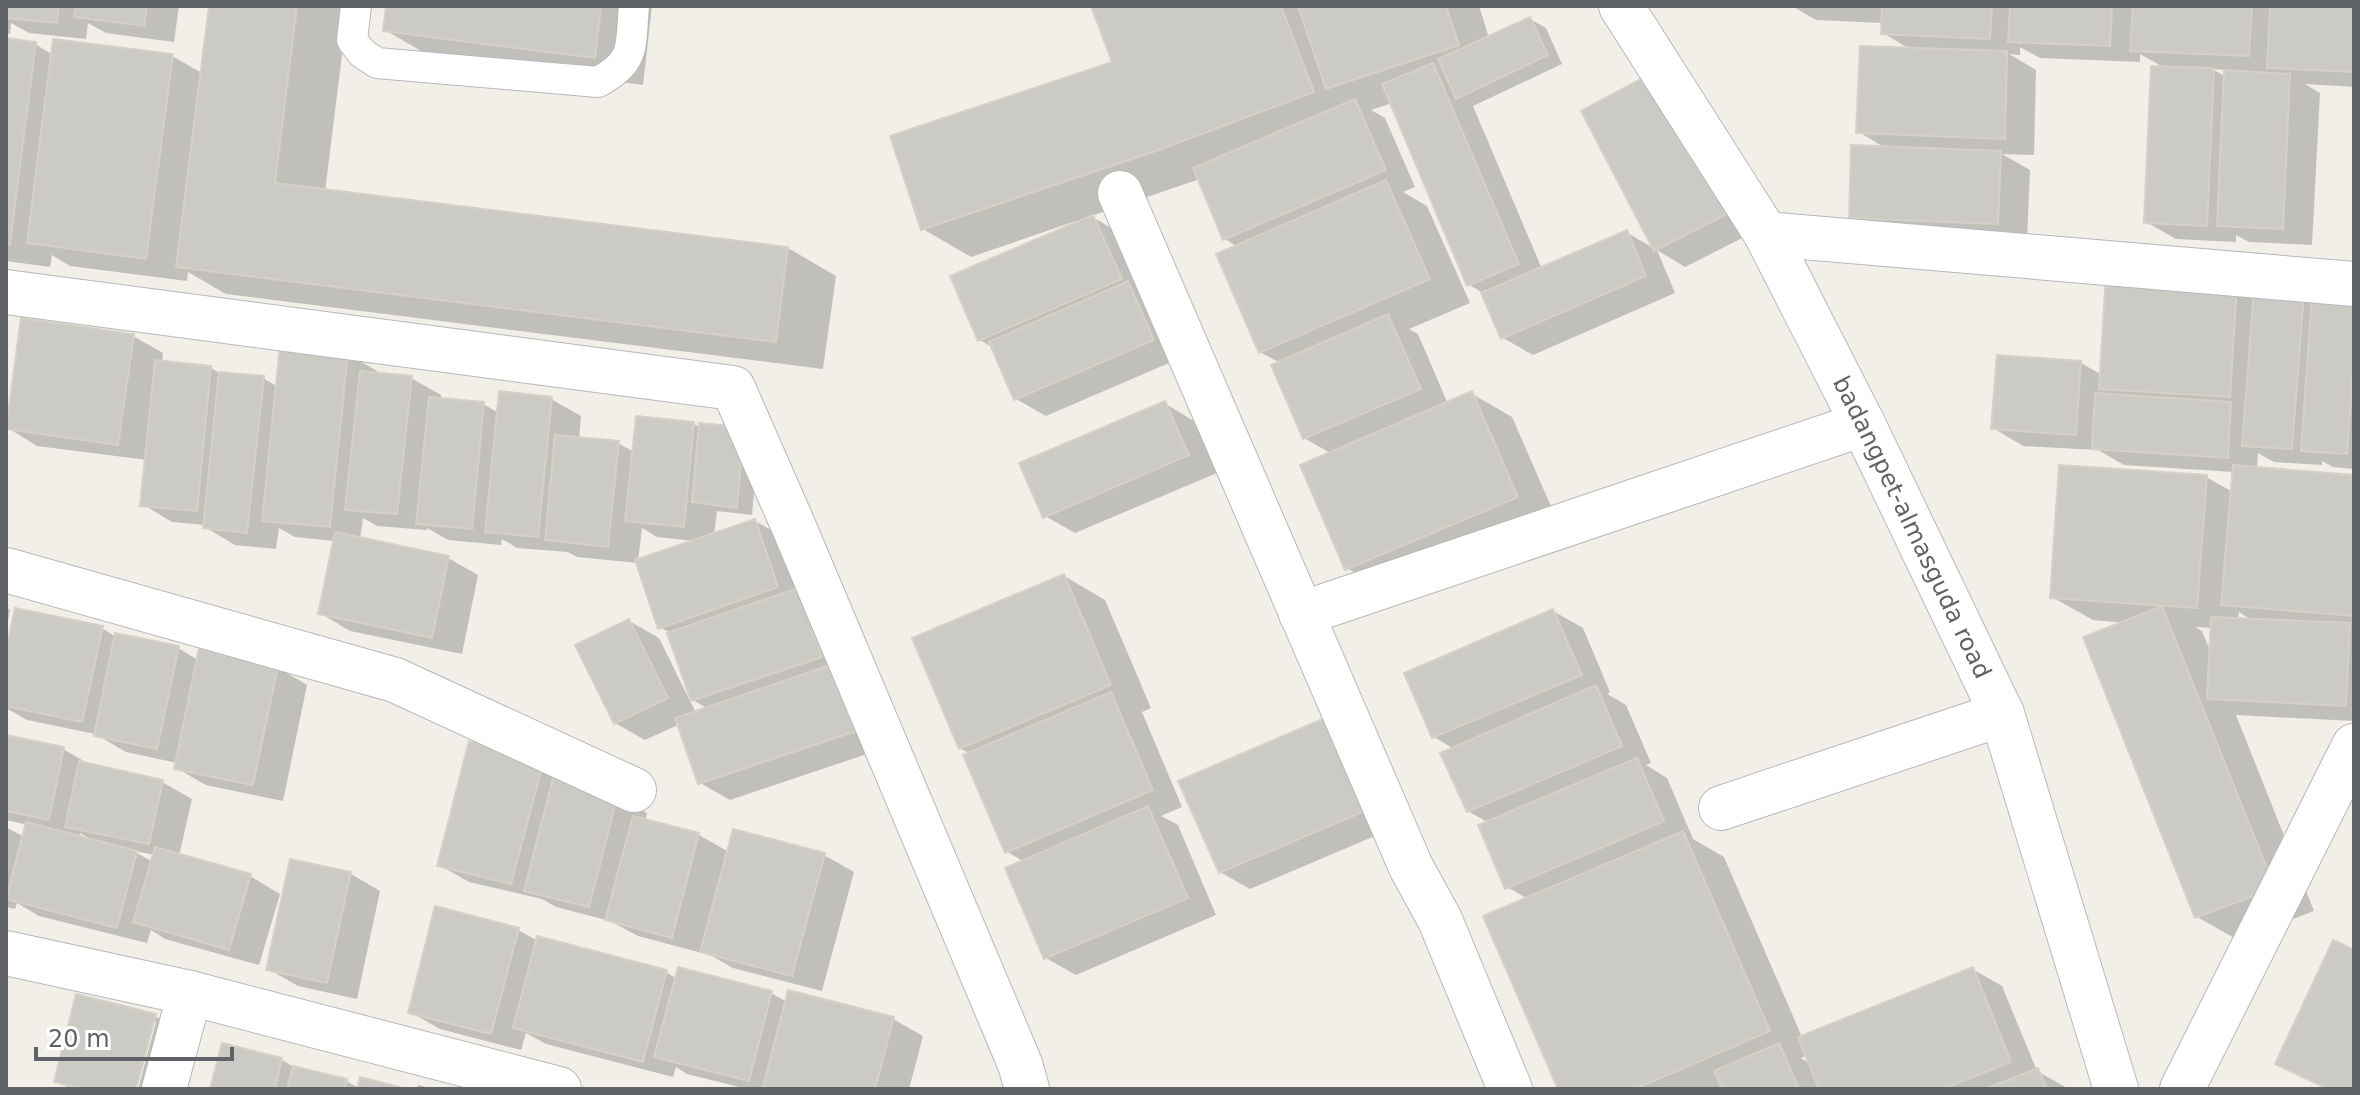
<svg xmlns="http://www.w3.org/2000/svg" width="2360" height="1095" viewBox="0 0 2360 1095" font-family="'DejaVu Sans',sans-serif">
<rect width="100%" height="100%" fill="#f1efe8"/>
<g fill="#0003" fill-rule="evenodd">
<path d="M6,6H179L174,42L106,33L88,23L86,39L29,33L11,23L10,34L6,33Z"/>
<path d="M211,6H348L325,192L788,248L836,276L823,369L226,294L188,272L187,281L70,266L52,255L50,267L6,261V40L35,44L53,55L172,56L202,73Z"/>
<path d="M388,6H652L643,85L433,58L385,30Z"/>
<path d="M1093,6H1479L1489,38L1530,19L1546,28L1562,64L1473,106L1542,269L1626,232L1655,249L1583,111L1756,231L1685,267L1657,250L1675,293L1533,355L1503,338L1483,293L1468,284L1392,103L1371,110L1385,118L1415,187L1403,192L1427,206L1470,303L1409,329L1418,334L1448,404L1472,394L1512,417L1557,520L1388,592L1347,568L1332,454L1304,438L1280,363L1260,352L1238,247L1225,239L1200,179L1091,216L1123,235L1183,357L1046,416L1016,399L993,348L980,340L1077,224L1076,221L971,257L923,229L1115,63Z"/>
<path d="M1792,6H2354V87L2305,84L2320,93L2312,245L2249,242L2236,235V242L2176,239L2146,222L2165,68L2140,54V62L2040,58L2020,47V55L2009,54L2036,70L2034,155L2002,154L2030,170L2027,240L1881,234L1851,217L1887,149L1859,132L1911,50L1883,33V23L1816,20ZM2212,69L2226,70V77Z"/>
<path d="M2108,277L2354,299V469L2333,467L2322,461V465L2274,462L2258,453L2257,469L2354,477V721L2236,715L2314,911L2238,940L2197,917L2125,623L2093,620L2052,597L2206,477L2233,492L2234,472L2124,465L2098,450L2023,446L1993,428L2081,363L2102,375ZM2239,612L2253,621L2238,620ZM2195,627L2212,628L2211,653L2202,631Z"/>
<path d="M133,336L163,353L162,363L211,368L221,374L263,378L278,387L348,354L377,371V374L411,378L441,395V400L483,404L499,413L551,399L581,416L579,439L618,443L634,452L694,424L701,428L759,438L752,515L717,511L714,535L755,521L785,538L885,748L730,800L700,783L680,724L645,740L615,723L629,621L659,638L696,713L708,709L693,700L669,632L659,627L638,563L577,557L568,552L517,548L502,539L501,545L448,540L427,528V530L377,526L363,518L360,539L448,558L478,575L462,654L350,631L320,613L335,541L295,537L279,528L276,549L235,545L205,527V525L172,522L142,504L147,460L37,446L8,428ZM642,528L657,537L695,541L638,561Z"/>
<path d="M1164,403L1194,421L1217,473L1075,533L1045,516Z"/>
<path d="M1064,576L1105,600L1151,708L1142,712L1182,807L1161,816L1178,825L1216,915L1076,975L1046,958L1024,862L1006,851L970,754L960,748Z"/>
<path d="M6,607L10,610L6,631Z"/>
<path d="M1553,611L1583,628L1610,692L1607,694L1626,705L1651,763L1646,765L1667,778L1693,839L1724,857L1802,1037L1972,969L2002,986L2037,1071L2069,1089H1560L1528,899L1507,887L1489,823L1468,811L1454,749L1434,737ZM1808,1055L1811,1064L1801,1058Z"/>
<path d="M102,628L116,637L178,648L198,660L277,667L307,685L283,801L206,785L176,768L177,763L126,752L95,734L27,720L6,708V660Z"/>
<path d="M1326,719L1396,827L1250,889L1220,872Z"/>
<path d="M6,737L63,749L94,767L162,782L192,799L179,856L250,876L280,894L259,965L165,939L151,930L147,943L39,916L17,903L15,909L6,907V827L24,837L28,825L6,820ZM80,833L92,840L79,838ZM135,851L155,855L153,862L135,852Z"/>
<path d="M471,743L617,796L647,813L645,821L699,835L729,852L824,855L854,872L822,991L733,968L703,951L702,953L638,936L610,921L556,907L542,899L469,882L439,865Z"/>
<path d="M291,862L351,874L380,891L357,999L298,986L268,969Z"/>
<path d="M518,930L538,941L666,972L677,979L771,993L787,1002L893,1019L923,1036L909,1089H747L687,1074L676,1067L673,1077L546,1044L526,1033L521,1050L440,1029L410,1012Z"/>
<path d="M155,1016L185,1033L170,1089H138L156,1022H152L134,1089H70L57,1081Z"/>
<path d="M223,1046L282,1060L297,1069L346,1081L359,1088L399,1089H212Z"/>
<path d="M418,1085L435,1089H417Z"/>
</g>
<g fill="#cccac5" stroke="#d6d1c6" stroke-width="2">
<path d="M6,6H59L57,23L6,18Z"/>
<path d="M76,6H147L144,26L74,17Z"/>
<path d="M209,6H297L275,183L788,247L776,342L176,267Z"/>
<path d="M386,6H601L595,58L383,31Z"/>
<path d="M1091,6H1281L1314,92L1156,151L921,230L890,136L1112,62Z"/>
<path d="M1298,6H1446L1459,45L1326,89Z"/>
<path d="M1882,6H1992L1990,39L1881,34Z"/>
<path d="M2010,6H2112L2110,46L2008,42Z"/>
<path d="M2133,6H2252L2249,56L2130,51Z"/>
<path d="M2270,6H2354V72L2267,68Z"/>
<path d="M1530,17L1548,55L1456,99L1438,59Z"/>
<path d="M6,38L36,42L10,244H6Z"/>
<path d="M53,39L173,54L146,259L27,243Z"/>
<path d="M1860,46L2007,51L2005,139L1856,133Z"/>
<path d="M1433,63L1519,264L1467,286L1382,84Z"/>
<path d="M2151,66L2214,68L2207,226L2144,223Z"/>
<path d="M2224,70L2290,74L2283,229L2217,226Z"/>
<path d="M1654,72L1727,214L1654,251L1581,111Z"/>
<path d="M1355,99L1386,170L1223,240L1193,168Z"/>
<path d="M1851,145L2001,151L1998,224L1849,218Z"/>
<path d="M1386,180L1430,279L1259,353L1216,254Z"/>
<path d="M1093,215L1122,279L978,341L950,276Z"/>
<path d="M1627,230L1646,276L1501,339L1481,293Z"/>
<path d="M2106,275L2237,282L2230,397L2099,389Z"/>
<path d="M1128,281L1154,340L1014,400L989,342Z"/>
<path d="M2254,289L2304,293L2292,449L2242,446Z"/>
<path d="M2312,294L2354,297V355L2347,454L2301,451Z"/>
<path d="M1388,314L1421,389L1303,439L1271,365Z"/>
<path d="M21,318L134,334L118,445L6,429Z"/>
<path d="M280,346L348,352L330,527L262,521Z"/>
<path d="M1997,355L2081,361L2076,435L1991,429Z"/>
<path d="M155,360L211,366L197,511L140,506Z"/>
<path d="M360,371L412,376L397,514L345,510Z"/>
<path d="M219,372L264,376L247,533L203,528Z"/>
<path d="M499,391L552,397L538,537L485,532Z"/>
<path d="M1472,391L1518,497L1345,570L1300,465Z"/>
<path d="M2095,393L2231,402L2228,458L2092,449Z"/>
<path d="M429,397L484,402L472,529L416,524Z"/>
<path d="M1165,401L1189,455L1043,518L1019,463Z"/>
<path d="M636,416L694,422L684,527L625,521Z"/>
<path d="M699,423L744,427L737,508L692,502Z"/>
<path d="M555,435L619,441L608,547L545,540Z"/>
<path d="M2059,465L2207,475L2197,608L2050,598Z"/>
<path d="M2233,465L2354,475V616L2221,605Z"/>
<path d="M755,519L778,587L658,629L635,560Z"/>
<path d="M335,532L449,556L432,638L318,614Z"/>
<path d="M1064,574L1111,685L959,749L912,638Z"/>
<path d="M798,588L822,657L691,701L667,633Z"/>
<path d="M2162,606L2275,888L2195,918L2083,637Z"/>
<path d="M15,608L103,626L82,722L6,706V650Z"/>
<path d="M1553,609L1582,675L1432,738L1404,673Z"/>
<path d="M2211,617L2350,623L2346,706L2207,699Z"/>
<path d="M629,619L668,698L614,724L575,645Z"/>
<path d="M115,633L179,646L157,749L94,736Z"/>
<path d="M199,648L278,666L253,785L174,769Z"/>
<path d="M833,664L856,731L698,784L675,718Z"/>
<path d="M1596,685L1622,746L1467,812L1440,753Z"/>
<path d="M1111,692L1153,790L1005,853L963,755Z"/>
<path d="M1327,717L1367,810L1219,873L1178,781Z"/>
<path d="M6,735L64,747L49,820L6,811Z"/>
<path d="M469,741L544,760L511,884L437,866Z"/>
<path d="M1637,758L1664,821L1505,889L1478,825Z"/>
<path d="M79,761L163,780L149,844L65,827Z"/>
<path d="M553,778L618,794L589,907L524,891Z"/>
<path d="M1148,806L1188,898L1044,959L1005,868Z"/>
<path d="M633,816L699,833L672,938L605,920Z"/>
<path d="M26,822L137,851L117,928L6,899Z"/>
<path d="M733,829L825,853L792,976L700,952Z"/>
<path d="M1683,831L1770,1031L1635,1089H1558L1483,916Z"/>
<path d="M155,847L251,874L229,950L133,922Z"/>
<path d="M290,859L351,872L327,983L266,970Z"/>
<path d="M435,906L519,928L491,1034L408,1013Z"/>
<path d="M537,936L667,970L643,1062L513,1028Z"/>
<path d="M2333,940L2354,950V1089H2328L2275,1064Z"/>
<path d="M678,967L772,991L749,1081L654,1057Z"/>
<path d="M1973,967L2011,1062L1943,1089H1819L1798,1037Z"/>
<path d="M788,990L894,1017L875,1089H772L763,1087Z"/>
<path d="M76,994L156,1014L136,1089H81L54,1082Z"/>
<path d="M222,1043L282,1058L275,1089H210Z"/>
<path d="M1779,1043L1799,1089H1722L1714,1071Z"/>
<path d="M293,1066L347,1079L345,1089H287Z"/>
<path d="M2038,1068L2047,1089H1985Z"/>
<path d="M360,1077L403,1088L402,1089H357Z"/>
</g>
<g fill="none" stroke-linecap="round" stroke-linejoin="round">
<defs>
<path id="lane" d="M356,6L352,40L362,53L377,63L598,82C637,61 630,46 634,6"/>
<g id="street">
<path d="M1120,193L1411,867L1440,920L1510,1089"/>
<path d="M1766,234L2354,284"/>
<path d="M6,292L733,388L793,525L1020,1064L1027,1089"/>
<path d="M6,570L395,680L634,790"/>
<path d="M1301,614L1863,424"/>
<path d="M1721,808L2002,714"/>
<path d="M6,953L190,993L559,1089"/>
<path d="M164,1089L190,993"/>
<path d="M2182,1089L2354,746"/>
</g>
<g id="secondary">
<path id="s1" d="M1621,6L1766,234L1863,424L2002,714L2116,1089"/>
</g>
</defs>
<use href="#lane" stroke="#b5b8bc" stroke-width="32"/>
<use href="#street" stroke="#b5b8bc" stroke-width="46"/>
<use href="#secondary" stroke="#b6babf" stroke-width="46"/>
<use href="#lane" stroke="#fff" stroke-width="30"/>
<use href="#street" stroke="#fff" stroke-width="44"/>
<use href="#secondary" stroke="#fff" stroke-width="44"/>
</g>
<g text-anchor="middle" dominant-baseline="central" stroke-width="7" stroke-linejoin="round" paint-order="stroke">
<g font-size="24" fill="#5f6368" stroke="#fff">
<text stroke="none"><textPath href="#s1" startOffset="598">badangpet-almasguda road</textPath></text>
</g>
</g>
<rect width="2360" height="1095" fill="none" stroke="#5f6368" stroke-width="16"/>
<path d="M36 1047v12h196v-12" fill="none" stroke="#5f6368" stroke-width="4"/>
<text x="48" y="1047" font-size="24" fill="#5f6368" stroke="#ffffff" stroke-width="6" paint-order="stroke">20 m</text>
</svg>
